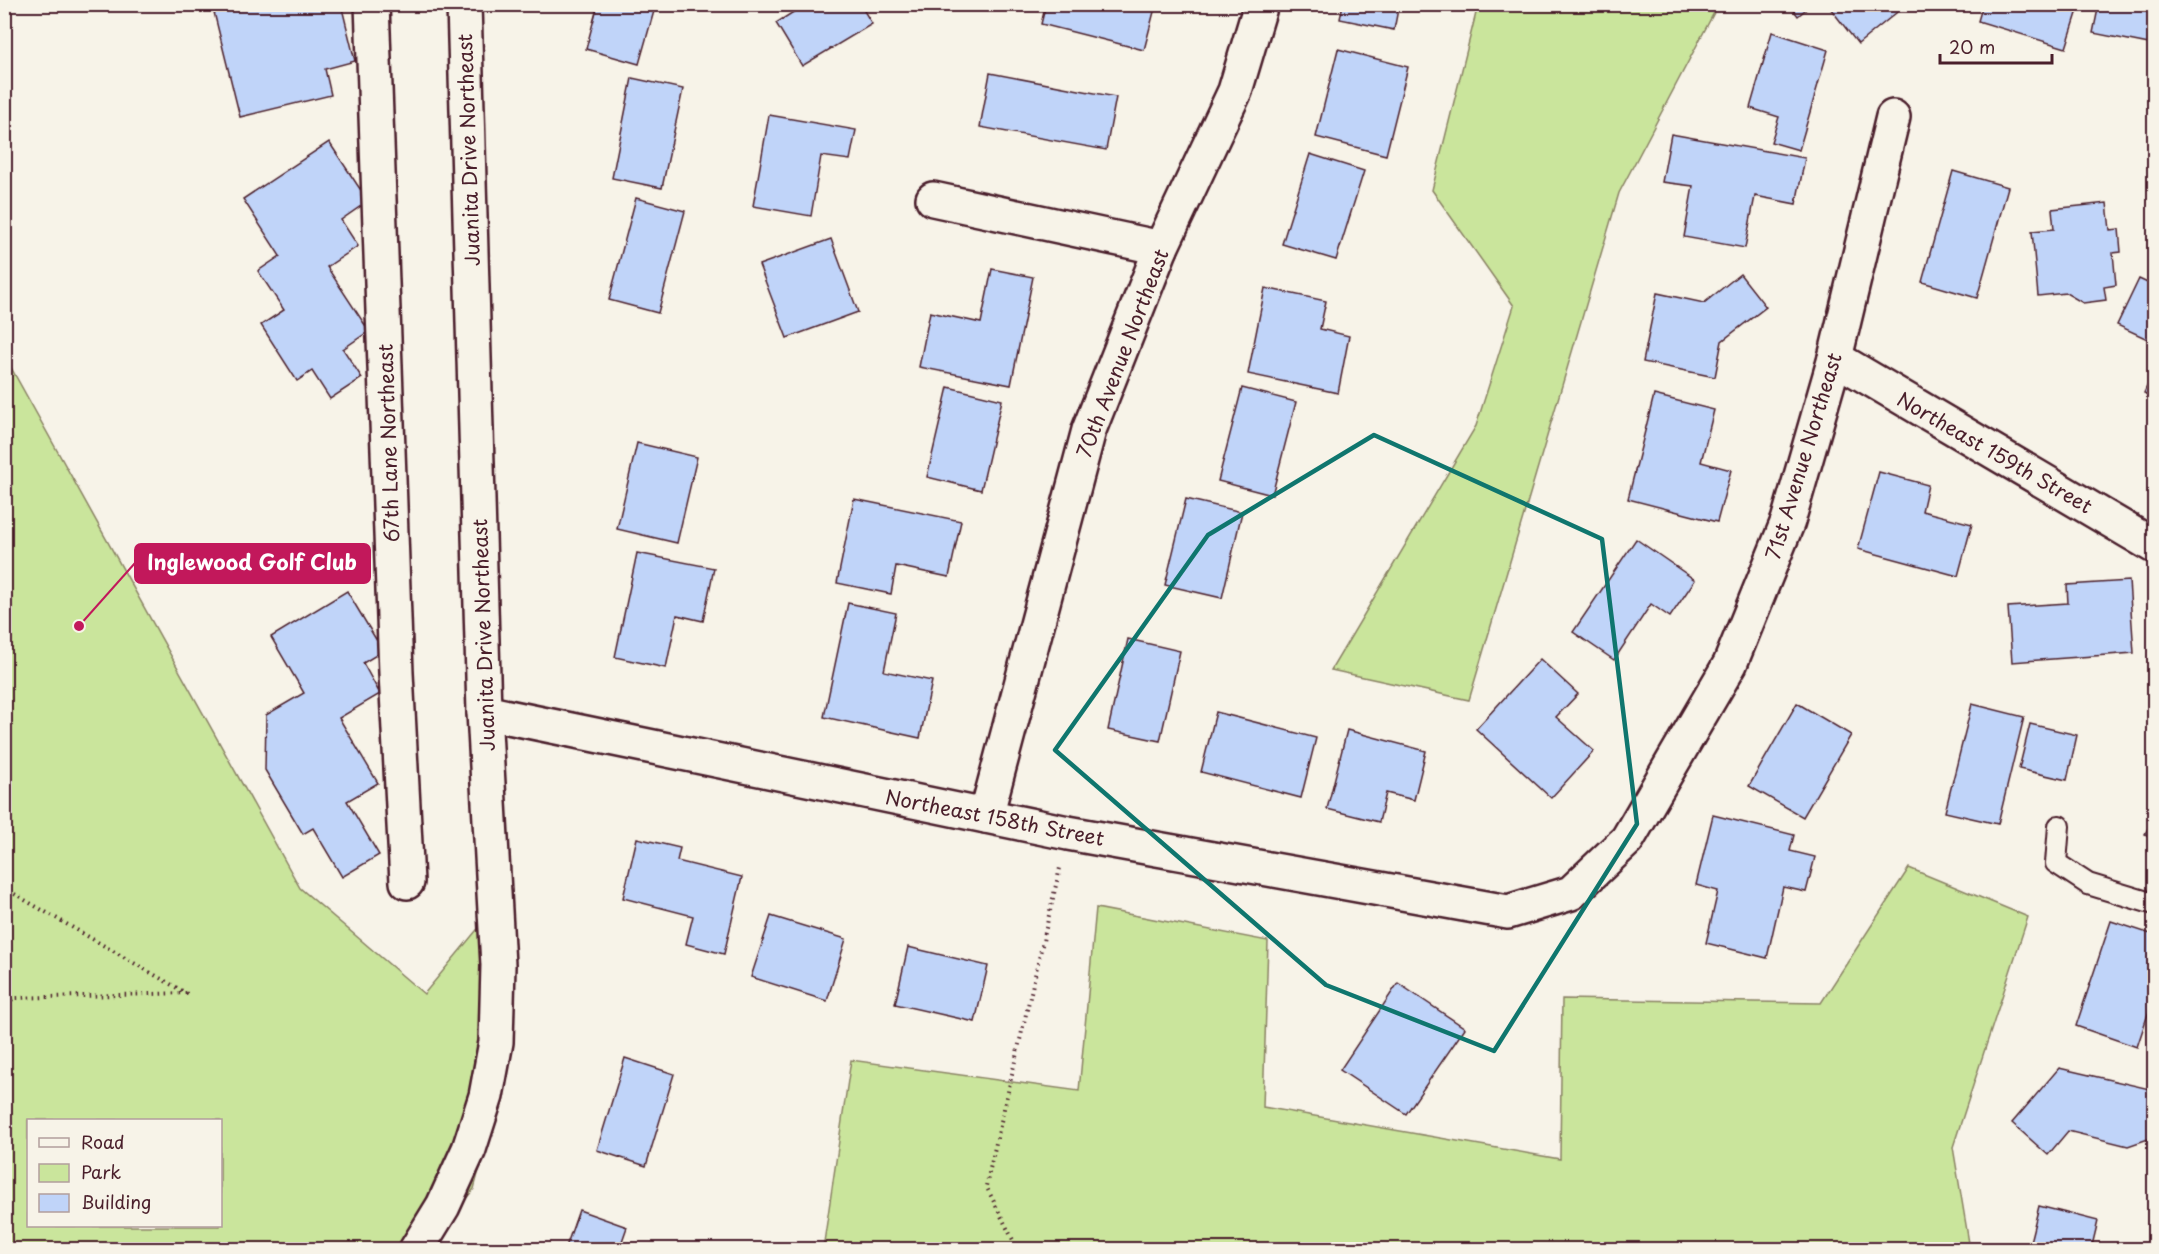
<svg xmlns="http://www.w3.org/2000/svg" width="2159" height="1254" viewBox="0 0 2159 1254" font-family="'Playpen Sans',sans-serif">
<rect width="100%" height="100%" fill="#f7f3e8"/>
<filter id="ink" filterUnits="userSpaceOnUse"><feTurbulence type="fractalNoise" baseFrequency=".0167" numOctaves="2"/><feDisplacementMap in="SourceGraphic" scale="12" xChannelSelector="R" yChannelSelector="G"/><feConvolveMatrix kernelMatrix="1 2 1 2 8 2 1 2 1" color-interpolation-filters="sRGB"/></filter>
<g filter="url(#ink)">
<g fill="#cae59c" stroke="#8a8264" stroke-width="1.5" fill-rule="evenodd">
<path d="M1478,5H1718L1619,193L1469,700L1331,670L1476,426L1514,306L1432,190Z"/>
<path d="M4,350L9,364L300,888L424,994L509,891L513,1043L474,1189L424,1249H5ZM28,1120H220V1226H28Z"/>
<path d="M1909,868L2028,917L1953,1147L1970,1249H823L851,1060L1079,1091L1096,908L1268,941L1263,1107L1560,1159L1562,999L1821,1003Z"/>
</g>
<g fill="#c0d4f9" stroke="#4a1f2b" stroke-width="1.5">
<path d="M212,4H341L355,61L325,69L331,95L240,117Z"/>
<path d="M598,4H656L639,64L586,49Z"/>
<path d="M806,4H860L872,24L802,66L776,23Z"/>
<path d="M1046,4H1156L1144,50L1041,24Z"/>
<path d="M1343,4H1399L1394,30L1340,19Z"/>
<path d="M1789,4H1812L1798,16Z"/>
<path d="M1827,4H1907L1858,44Z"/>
<path d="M1983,4H2080L2066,48L1978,21Z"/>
<path d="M2099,4H2154V45L2093,33Z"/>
<path d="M1772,32L1828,50L1799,150L1771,142L1779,117L1750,108Z"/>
<path d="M1338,49L1408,67L1386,155L1316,137Z"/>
<path d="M990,73L1116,97L1106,150L980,127Z"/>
<path d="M632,78L683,89L662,188L612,178Z"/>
<path d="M769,115L856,130L850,160L821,156L811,216L753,206Z"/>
<path d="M1671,134L1805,158L1796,204L1755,196L1745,248L1684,237L1693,186L1662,182Z"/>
<path d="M329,142L368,201L341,220L358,246L327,267L369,331L343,349L362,378L330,399L312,371L297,381L261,325L284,310L258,271L280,256L243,199Z"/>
<path d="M1310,154L1364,171L1336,260L1282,244Z"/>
<path d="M1953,171L2008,187L1977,298L1922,282Z"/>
<path d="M636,198L685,211L658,313L609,300Z"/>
<path d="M2107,203L2110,230L2119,229L2121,252L2113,253L2116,285L2104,287L2106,300L2083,303L2066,293L2038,296L2032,231L2054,229L2052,209Z"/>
<path d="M831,239L858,312L787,338L759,265Z"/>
<path d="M992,269L1033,277L1011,385L919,367L930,312L981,323Z"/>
<path d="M1740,274L1766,307L1722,341L1715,377L1643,362L1657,293L1704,303Z"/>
<path d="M2139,279L2154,286V342L2117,325Z"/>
<path d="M1265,288L1326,301L1320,329L1349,336L1338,393L1248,374Z"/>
<path d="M2154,371V399L2144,393Z"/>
<path d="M948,387L1002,400L981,490L927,477Z"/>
<path d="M1242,388L1296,402L1272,495L1218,481Z"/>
<path d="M1654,395L1714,410L1701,462L1731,470L1717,522L1628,499Z"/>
<path d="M637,443L697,457L677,543L617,529Z"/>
<path d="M1879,472L1928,485L1922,511L1972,524L1958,576L1858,549Z"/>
<path d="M854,499L961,521L949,577L896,566L891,594L837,583Z"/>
<path d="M1186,499L1242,512L1222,598L1165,585Z"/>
<path d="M1636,539L1695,580L1670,617L1651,604L1614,660L1573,632Z"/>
<path d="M637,553L714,568L703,621L677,615L666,668L615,657Z"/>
<path d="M2129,581L2134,653L2012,662L2008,607L2068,603L2067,585Z"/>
<path d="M347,591L383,651L363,663L380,694L339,718L378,783L347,801L379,855L342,877L313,828L303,834L265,770L266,715L304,693L271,637Z"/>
<path d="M848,603L896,613L884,671L932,681L920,738L824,717Z"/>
<path d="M1128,639L1180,651L1160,741L1108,730Z"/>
<path d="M1540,659L1578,694L1556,717L1594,751L1551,798L1476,729Z"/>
<path d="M1797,703L1851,735L1803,817L1749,786Z"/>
<path d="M1972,704L2024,717L1998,824L1945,812Z"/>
<path d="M1216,712L1316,738L1301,798L1201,772Z"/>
<path d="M2030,724L2077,735L2067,780L2019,769Z"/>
<path d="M1347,730L1426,751L1414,800L1386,793L1379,822L1327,809Z"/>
<path d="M1713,815L1794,835L1790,851L1815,857L1806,892L1783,887L1767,958L1706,943L1718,891L1696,885Z"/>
<path d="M2154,817V839L2145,834Z"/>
<path d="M637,838L680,848L677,861L742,877L724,954L686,944L693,916L623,898Z"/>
<path d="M771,916L846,939L827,1001L751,977Z"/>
<path d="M2111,921L2154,935V996L2137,1047L2076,1026Z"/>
<path d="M908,947L988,966L975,1022L895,1004Z"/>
<path d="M1398,983L1465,1028L1406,1114L1340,1070Z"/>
<path d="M625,1058L674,1074L646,1166L597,1150Z"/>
<path d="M2059,1068L2154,1090V1137L2128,1146L2068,1131L2048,1155L2012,1123Z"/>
<path d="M2039,1206L2098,1221L2091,1250H2028Z"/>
<path d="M579,1210L627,1227L619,1250H565Z"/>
</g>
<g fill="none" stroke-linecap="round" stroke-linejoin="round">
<defs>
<path id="lane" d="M2059,826L2056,863L2088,884L2154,904"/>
<g id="street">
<path d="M372,4L396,673L407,882"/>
<path d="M933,199L1161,248"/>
<path d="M1835,358L2154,546"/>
<path d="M484,712L1068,833L1508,912L1571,893L1627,840L1730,664L1788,521L1835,358L1893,117"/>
<path d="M986,816L1089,430L1161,248L1235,91L1261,4"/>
</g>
<path id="secondary" d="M416,1250L443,1206L469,1149L486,1096L496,1042L498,965L484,712L464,4"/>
</defs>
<use href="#lane" stroke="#4a1f2b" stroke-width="24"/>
<use href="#street" stroke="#4a1f2b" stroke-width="38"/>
<use href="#secondary" stroke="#4a1f2b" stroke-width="38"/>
<g stroke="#4a1f2b" stroke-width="4" stroke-dasharray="1.5 4.5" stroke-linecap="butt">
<path d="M4,888L186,993L14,998L4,1006"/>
<path d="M1018,1250L986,1186L1060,868"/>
</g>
<use href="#lane" stroke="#f7f3e8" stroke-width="20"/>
<use href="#street" stroke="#f7f3e8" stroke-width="33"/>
<use href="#secondary" stroke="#f7f3e8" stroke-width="33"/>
</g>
</g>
<path fill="none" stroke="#0f766e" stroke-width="4.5" stroke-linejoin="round" d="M1374,435L1602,539L1637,824L1494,1051L1326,985L1055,750L1208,535Z"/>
<g text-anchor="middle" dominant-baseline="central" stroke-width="5" stroke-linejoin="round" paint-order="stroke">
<g font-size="20" fill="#4a1f2b" stroke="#f7f3e8">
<text transform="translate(468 150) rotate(-92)">Juanita Drive Northeast</text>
<text transform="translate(1122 353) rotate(-69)">70th Avenue Northeast</text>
<text transform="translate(388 443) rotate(-92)">67th Lane Northeast</text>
<text transform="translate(1995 452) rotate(30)">Northeast 159th Street</text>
<text transform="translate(1803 456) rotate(-73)">71st Avenue Northeast</text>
<text transform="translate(483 635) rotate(-92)">Juanita Drive Northeast</text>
<text transform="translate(995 817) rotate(11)">Northeast 158th Street</text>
</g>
</g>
<path fill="none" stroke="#c2185b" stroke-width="2" d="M79 626L135 563"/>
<circle fill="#c2185b" stroke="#f7f3e8" stroke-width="2" cx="79" cy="626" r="6"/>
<rect fill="#c2185b" stroke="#c2185b" stroke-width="2" x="135" y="544" width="235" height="39" rx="6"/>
<g font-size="21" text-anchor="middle" font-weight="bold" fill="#fff">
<text x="252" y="570">Inglewood Golf Club</text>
</g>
<rect width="2159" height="1254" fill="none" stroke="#f7f3e8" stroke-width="24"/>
<rect x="12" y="12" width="2135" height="1230" fill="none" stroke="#4a1f2b" stroke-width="2" filter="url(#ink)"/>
<rect x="27" y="1119" width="195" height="108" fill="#f7f3e8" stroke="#b29e9c" stroke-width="1.5"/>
<rect x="39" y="1138" width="30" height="9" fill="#f7f3e8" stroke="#b29e9c" stroke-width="1.5"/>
<text x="81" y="1149" font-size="18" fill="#4a1f2b">Road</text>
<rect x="39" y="1164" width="30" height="18" fill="#cae59c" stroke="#b29e9c" stroke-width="1.5"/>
<text x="81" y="1179" font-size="18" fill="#4a1f2b">Park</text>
<rect x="39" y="1194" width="30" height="18" fill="#c0d4f9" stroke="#b29e9c" stroke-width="1.5"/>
<text x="81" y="1209" font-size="18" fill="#4a1f2b">Building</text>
<path d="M1940 54v9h112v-9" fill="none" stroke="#4a1f2b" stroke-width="3"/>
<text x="1949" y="54" font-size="18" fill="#4a1f2b" stroke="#f7f3e8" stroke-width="4.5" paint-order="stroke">20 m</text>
</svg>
